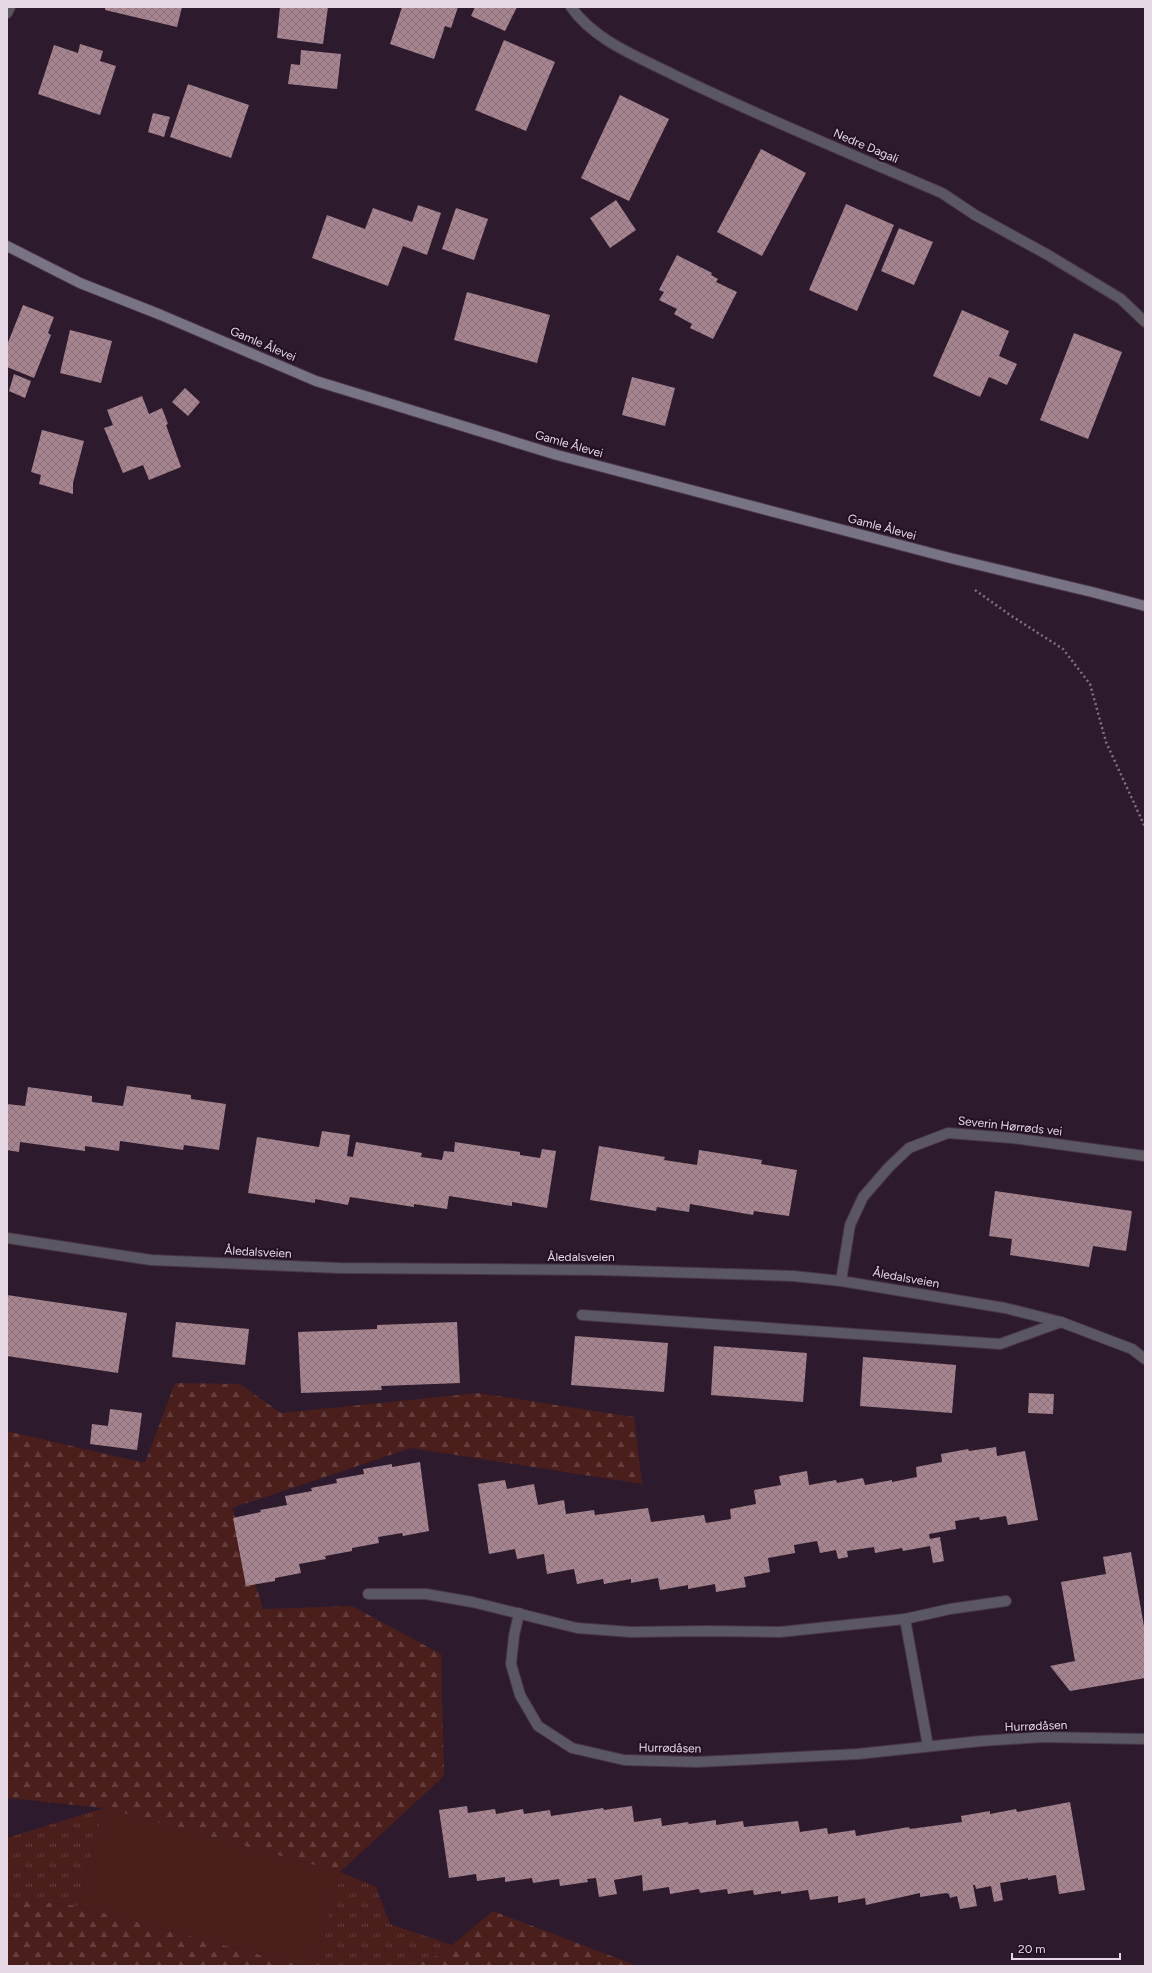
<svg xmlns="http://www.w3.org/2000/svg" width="1152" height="1973" viewBox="0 0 1152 1973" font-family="Figtree,sans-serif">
<defs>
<pattern id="grass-tufts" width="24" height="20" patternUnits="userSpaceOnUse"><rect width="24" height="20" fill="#4a1e1b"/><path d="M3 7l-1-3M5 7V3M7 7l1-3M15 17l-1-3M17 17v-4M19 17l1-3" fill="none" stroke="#643e3c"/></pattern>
<pattern id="forest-firs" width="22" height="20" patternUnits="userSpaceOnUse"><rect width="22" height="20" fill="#4a1e1b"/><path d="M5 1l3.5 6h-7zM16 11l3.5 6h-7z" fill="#643e3c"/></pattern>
<pattern id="building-cross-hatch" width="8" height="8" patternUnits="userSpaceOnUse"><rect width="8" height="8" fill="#a78590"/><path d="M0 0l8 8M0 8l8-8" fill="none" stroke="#8a7179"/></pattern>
</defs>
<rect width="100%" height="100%" fill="#2d1a2d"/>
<g fill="url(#grass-tufts)">
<path d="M104,1808L78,1906L7,1898V1838Z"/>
<path d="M340,1872L376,1887L390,1924L452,1945L430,1960L404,1966H315Z"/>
</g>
<g fill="url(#forest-firs)">
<path d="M175,1383L240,1384L281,1413L478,1393L634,1417L642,1484L411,1448L232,1508L263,1609L352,1606L441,1654L444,1776L340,1872L104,1808L7,1798V1431L145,1463Z"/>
<path d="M7,1898L78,1906L302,1966H7Z"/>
<path d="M493,1911L635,1965L637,1966H404L430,1960L452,1945Z"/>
</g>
<path fill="#4a1e1b" d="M104,1808L340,1872L315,1966H302L78,1906Z"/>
<g fill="url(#building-cross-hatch)">
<path d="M105,7H182L177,27L105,10Z"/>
<path d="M280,7H328L323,44L277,38Z"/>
<path d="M402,7H458L451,28L445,26L434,59L390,44Z"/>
<path d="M475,7H517L505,31L471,16Z"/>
<path d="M504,40L555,62L526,131L475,110Z"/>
<path d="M80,44L103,51L100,61L116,66L100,115L38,94L54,45L78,53Z"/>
<path d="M301,50L341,54L337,89L288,84L291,64L300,65Z"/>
<path d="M188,84L249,105L231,158L170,137Z"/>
<path d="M620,95L669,119L629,201L581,178Z"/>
<path d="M153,113L170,117L164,137L148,132Z"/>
<path d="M761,149L806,173L762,256L717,232Z"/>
<path d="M616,200L636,230L610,248L590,218Z"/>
<path d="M846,204L894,225L857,311L809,290Z"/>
<path d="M418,205L441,213L427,255L403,246L388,286L312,258L327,215L365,229L373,208L412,222Z"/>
<path d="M456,208L488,219L474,260L442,249Z"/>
<path d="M899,228L933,242L914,285L881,271Z"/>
<path d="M677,255L712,273L711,275L718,279L716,282L737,292L713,339L690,328L692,324L674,314L677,309L659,300L664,292L659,290Z"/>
<path d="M467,292L550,315L537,363L454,340Z"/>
<path d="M23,305L54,317L48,333L51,335L34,378L7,367V345Z"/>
<path d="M962,310L1009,331L999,356L1017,364L1007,385L989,377L980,397L933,376Z"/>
<path d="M70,330L112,341L101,383L60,373Z"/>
<path d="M1074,333L1122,352L1088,439L1040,420Z"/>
<path d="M14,374L31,381L25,398L9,391Z"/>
<path d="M632,377L675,388L665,426L622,415Z"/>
<path d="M185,388L200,402L188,416L172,402Z"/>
<path d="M142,396L149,414L162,408L168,424L166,425L181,467L149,480L143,465L123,473L104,428L113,425L107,410Z"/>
<path d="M42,430L84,441L73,483V494L39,484L41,475L31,472Z"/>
<path d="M127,1086L191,1095V1099L226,1104L219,1150L184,1145L183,1150L120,1141L119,1151L85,1146V1151L20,1142L19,1152L7,1150V1104L25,1106L28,1087L92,1096V1102L123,1106Z"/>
<path d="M322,1131L350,1135L347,1156L353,1157L356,1142L422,1153L421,1157L442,1160L444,1151L454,1152L455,1142L520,1152V1155L540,1158L542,1149L556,1151L547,1208L512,1202V1206L449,1196L447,1209L414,1204V1207L350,1197L348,1205L315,1199V1203L248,1193L257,1137L319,1147Z"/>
<path d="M599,1146L665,1157L664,1160L697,1165L699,1150L762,1160L761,1164L797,1170L789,1216L754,1211L753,1215L690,1204L689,1212L657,1207L656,1211L590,1200Z"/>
<path d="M995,1191L1132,1211L1126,1251L1093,1246L1089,1267L1010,1255L1012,1239L989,1236Z"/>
<path d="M7,1295L127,1313L118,1373L7,1356Z"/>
<path d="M176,1322L249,1329L245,1365L172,1357Z"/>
<path d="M457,1322L460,1383L381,1386L382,1390L301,1393L298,1332L377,1329V1325Z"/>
<path d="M575,1336L668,1343L664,1392L571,1385Z"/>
<path d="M714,1346L807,1353L803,1402L711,1395Z"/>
<path d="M863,1357L956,1365L952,1413L860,1406Z"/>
<path d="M1029,1393L1054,1394L1053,1414L1028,1413Z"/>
<path d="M110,1409L142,1413L137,1450L90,1444L92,1424L108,1426Z"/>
<path d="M996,1447L997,1456L1025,1451L1038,1520L1008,1525L1006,1516L980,1520L979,1517L955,1521L956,1529L929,1534L930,1539L940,1537L944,1561L933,1563L930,1546L903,1551L902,1548L875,1553L874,1547L847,1551L848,1557L838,1559L836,1550L820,1553L817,1541L794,1545L795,1553L768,1558L770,1572L744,1577L746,1587L716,1592L715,1584L688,1589V1585L660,1590L658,1578L631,1583V1579L604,1584L603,1579L577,1584L574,1569L547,1574L544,1554L517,1559L515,1549L489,1554L478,1484L505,1480L507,1489L534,1484L538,1505L564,1500L566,1514L594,1510L595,1515L648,1508L651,1522L704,1515L706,1523L731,1519L730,1509L756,1504L754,1490L781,1485L779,1476L807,1471L809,1485L836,1480L837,1483L863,1478L865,1485L892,1480V1482L917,1477L916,1467L942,1462L941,1454L968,1449L969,1451Z"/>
<path d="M420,1462L429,1531L403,1536L402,1533L378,1537L379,1543L352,1548V1551L325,1556L326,1559L299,1564L301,1573L275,1578V1581L246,1586L233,1518L261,1512L260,1510L287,1505L285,1496L312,1491L311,1488L337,1483L336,1479L364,1474L363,1469L392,1464V1467Z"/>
<path d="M1131,1552L1145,1632V1678L1070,1691L1050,1666L1075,1661L1061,1582L1106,1574L1103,1557Z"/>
<path d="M1070,1802L1085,1890L1059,1894L1056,1875L1028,1880V1878L1000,1883L1003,1900L994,1902L991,1886L976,1889L975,1885H973L977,1906L960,1909L957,1896L950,1898L949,1894L946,1893L920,1897V1893L866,1905L865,1898L838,1903V1896L810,1900L808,1890L781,1894V1891L754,1895L753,1890L728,1894L727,1889L700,1893L699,1889L670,1894L669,1887L643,1891L642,1875L614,1880L617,1894L599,1897L596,1878L587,1879L588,1882L560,1886L559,1879L533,1883L532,1878L505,1882V1877L477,1881L476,1874L449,1878L439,1810L467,1806L468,1813L495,1809L496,1814L523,1809L524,1814L550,1810L551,1816L603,1808L604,1810L632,1806L634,1822L661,1818L662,1826L688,1822L689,1824L716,1820V1825L743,1821L744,1827L798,1821L800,1832L827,1828L828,1834L855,1830L856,1836L909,1827L910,1829L962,1822L961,1816L990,1811V1814L1016,1809L1017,1812Z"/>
</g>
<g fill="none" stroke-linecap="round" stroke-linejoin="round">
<defs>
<path id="service" d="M582,1315L1000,1344L1061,1322"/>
<g id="minor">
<path d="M571,7C596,42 639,57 676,76C763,118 853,155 942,193L975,215L1048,255L1121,299L1145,322"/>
<path d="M7,13L10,7"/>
<path d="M7,1238L151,1260L339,1268L600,1270L793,1276L841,1281L1005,1308L1061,1322L1132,1349L1145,1359"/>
<path d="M841,1281L850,1225L863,1197L889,1167L909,1148L948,1133L1012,1138L1145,1156"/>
<path d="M368,1594H426L472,1602L577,1628L631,1632L707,1631L780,1632L905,1619L950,1609L1006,1601"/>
<path d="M519,1613L514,1636L511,1664L520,1695L538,1726L572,1748L624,1760L697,1762L858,1754L981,1741L1043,1737L1145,1739"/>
<path d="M905,1619L928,1746"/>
</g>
<path id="secondary" d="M7,246L80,283L161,315L316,381L557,455L950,558L1092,592L1145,606"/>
</defs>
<use href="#service" stroke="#473547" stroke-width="12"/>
<use href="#minor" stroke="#473547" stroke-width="12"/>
<use href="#secondary" stroke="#473547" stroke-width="12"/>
<path stroke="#837282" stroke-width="2.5" stroke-dasharray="2 3" stroke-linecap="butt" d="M975,590L1010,615L1063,649L1090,684L1106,742L1145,827"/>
<use href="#service" stroke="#5a5662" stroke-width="10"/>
<use href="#minor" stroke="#5a5662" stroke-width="10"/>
<use href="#secondary" stroke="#797386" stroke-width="10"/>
</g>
<g text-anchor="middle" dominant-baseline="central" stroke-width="4" stroke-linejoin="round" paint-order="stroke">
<g font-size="12" fill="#e5d8e4" stroke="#231123">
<text transform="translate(866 146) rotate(23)">Nedre Dagali</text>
<text transform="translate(263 344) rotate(23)">Gamle Ålevei</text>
<text transform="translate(569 444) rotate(16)">Gamle Ålevei</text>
<text transform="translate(882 527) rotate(15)">Gamle Ålevei</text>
<text transform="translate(1010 1126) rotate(6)">Severin Hørrøds vei</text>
<text transform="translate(258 1252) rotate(3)">Åledalsveien</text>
<text x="581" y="1257">Åledalsveien</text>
<text transform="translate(906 1278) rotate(10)">Åledalsveien</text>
<text transform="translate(1036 1726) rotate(-2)">Hurrødåsen</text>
<text transform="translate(670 1748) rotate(1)">Hurrødåsen</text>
</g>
</g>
<rect width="1152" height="1973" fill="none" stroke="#e5d8e4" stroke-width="16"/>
<path d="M1012 1953v6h108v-6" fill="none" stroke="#e5d8e4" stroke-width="2"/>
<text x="1018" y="1953" font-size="12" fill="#e5d8e4" stroke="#231123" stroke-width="3" paint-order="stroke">20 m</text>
</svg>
